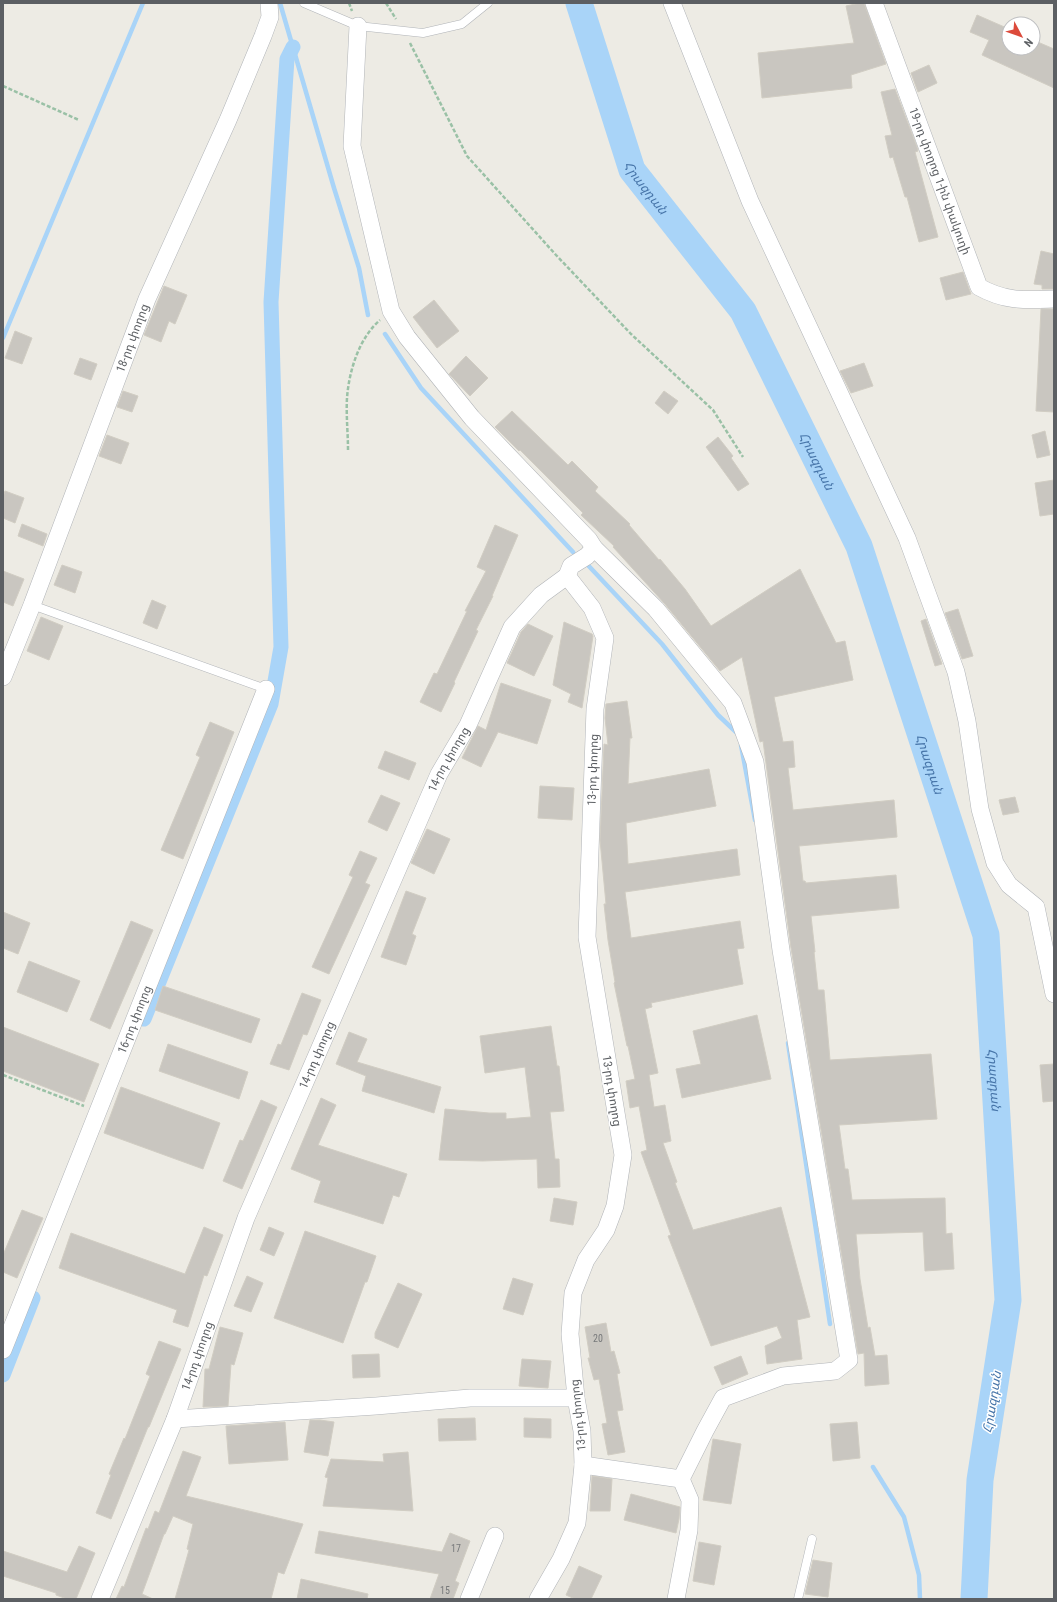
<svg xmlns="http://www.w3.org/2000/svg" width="1057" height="1602" viewBox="0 0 1057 1602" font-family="'Roboto Condensed','Noto Sans Armenian',sans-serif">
<rect width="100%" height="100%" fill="#edebe4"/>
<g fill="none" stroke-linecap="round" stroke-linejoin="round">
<g stroke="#a9d4f8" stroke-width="4.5">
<path d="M280,3L334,188L359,268L368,315"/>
<path d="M385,334L421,388L573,552"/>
<path d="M3,338L143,3"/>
<path d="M585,562L662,644L718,715L738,734"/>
<path d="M741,745L755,820"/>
<path d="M788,1043L830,1324"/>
<path d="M873,1467L904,1517L919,1575L920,1599"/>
</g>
<g stroke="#a9d4f8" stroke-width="15">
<path d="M144,1019L271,704L281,647L271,302L287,59L293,47"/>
<path d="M3,1375L33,1298"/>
</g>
<path stroke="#a9d4f8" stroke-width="27" id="s1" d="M579,3L632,170L743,311L859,546L986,935L1008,1300L980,1480L974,1599"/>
</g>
<g fill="#c9c6c0" stroke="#d1cdc3">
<path d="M860,3H864L886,64L851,75L852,88L762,98L758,53L854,43L846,6Z"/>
<path d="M977,15L1009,29V48H1033V40L1054,49V88L982,55L989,40L970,32Z"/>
<path d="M929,65L937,83L918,92L911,73Z"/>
<path d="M895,89L917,147L918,151L915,152L938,237L919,242L907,197H905L893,157L890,158L885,136L892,135L881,92Z"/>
<path d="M1041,251L1054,254V289H1042V285L1034,284Z"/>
<path d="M963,272L971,294L946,300L940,278Z"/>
<path d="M164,286L187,295L175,324L169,321L161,342L144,335Z"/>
<path d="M434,300L459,331L437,348L413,317Z"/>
<path d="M1041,309H1054V412L1036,411Z"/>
<path d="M15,331L32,338L22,364L5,358Z"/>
<path d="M466,356L488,378L470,396L449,374Z"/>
<path d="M80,358L97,364L91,380L74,374Z"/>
<path d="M864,363L873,386L851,393L840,371Z"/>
<path d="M123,391L138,396L132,412L117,407Z"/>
<path d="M664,391L678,401L668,414L655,403Z"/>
<path d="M512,411L568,465L572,461L598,487L595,491L630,524L629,525L659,560L660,559L685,589L711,626L800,569L836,643L845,641L853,680L774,697L783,742L793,741L795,767L788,768L793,810L894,800L897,837L799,846L803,881H805L806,883L896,875L899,908L811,916L815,952H814L818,990H824L830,1060L931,1054L937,1119L839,1125L845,1169H848L852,1200L945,1198L946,1234L952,1233L954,1269L925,1271L923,1232L856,1234L860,1279L868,1328L870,1327L875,1356L887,1355L889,1384L865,1386L864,1353L858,1354L791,948L763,741L760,742L742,657L720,671L664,603L613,547L614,546L581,515L583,513L520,450L519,451L495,427Z"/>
<path d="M1045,431L1050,455L1037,458L1032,435Z"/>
<path d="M107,435L129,443L121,464L99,456Z"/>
<path d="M718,437L733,456L731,458L749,484L738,491L706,447Z"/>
<path d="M1054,480V514L1040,516L1035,483Z"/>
<path d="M5,491L24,498L15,523L3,518V497Z"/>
<path d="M22,524L47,534L43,546L18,536Z"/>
<path d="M495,525L518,535L492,596H493L476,630L478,631L454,682L455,683L441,712L420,702L434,673L437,674L467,611H465L486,571L477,567Z"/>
<path d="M62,565L82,572L75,593L54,585Z"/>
<path d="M3,571L24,579L13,606L3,602Z"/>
<path d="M152,600L166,606L157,629L143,623Z"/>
<path d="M958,609L973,656L962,659L945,613Z"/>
<path d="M41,617L63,626L49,660L27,651Z"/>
<path d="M926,619L942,664L935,666L921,621Z"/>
<path d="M564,622L592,634L593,636L582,708L568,702L571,694L553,685Z"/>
<path d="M528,624L553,636L534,676L507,663L521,632Z"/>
<path d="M501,683L551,700L537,744L498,732L481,767L462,758L478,726L486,730Z"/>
<path d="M627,701L632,738H630L628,784L709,769L716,806L626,823L628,864L737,849L740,875L625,892L631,938L740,921L744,948L737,949L743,984L651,1003L652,1007L645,1009L658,1073L649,1075L654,1107L665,1105L671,1141L663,1143L677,1182L675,1183L693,1230L781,1207L810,1317L797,1320L802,1359L767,1364L765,1346L782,1338L777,1326L711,1346L668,1236L671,1235L641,1152L647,1150L639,1106L630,1108L626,1081L635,1079L628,1046H627L614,983L615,982L608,940L604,904H606L600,840L604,744L608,745L605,718L606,704Z"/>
<path d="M210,722L234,732L183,859L161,850L200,757L196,755Z"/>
<path d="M385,751L416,763L409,780L378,768Z"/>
<path d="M540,786L574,788L572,820L538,818Z"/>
<path d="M381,795L400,803L387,831L368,822Z"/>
<path d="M1015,797L1019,812L1003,815L999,800Z"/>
<path d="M427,829L450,839L434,874L411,863Z"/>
<path d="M360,851L377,858L365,883L370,885L329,974L312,967L353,877L349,875Z"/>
<path d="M406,891L426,898L412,934L416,936L406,965L381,957Z"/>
<path d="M3,912L30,923L18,954L3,948Z"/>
<path d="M131,921L153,930L110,1029L90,1020Z"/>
<path d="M29,961L80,981L67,1012L17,992Z"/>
<path d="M163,986L260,1019L251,1043L155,1010Z"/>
<path d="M302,993L321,1000L307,1035L303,1034L289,1070L270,1064L278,1044L281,1045Z"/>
<path d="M757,1015L771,1079L682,1098L676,1069L701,1064L693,1031Z"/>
<path d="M551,1026L557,1066H559L564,1111L550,1112L555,1159H559L560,1187L538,1188L537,1159L483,1161L439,1160L445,1109L489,1113H506V1119L531,1117L525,1067L485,1073L480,1036Z"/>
<path d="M3,1027L99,1064L84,1102L3,1071Z"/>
<path d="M349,1032L367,1039L357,1062L441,1087L434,1113L362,1091L366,1076L336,1064Z"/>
<path d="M168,1044L248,1072L239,1099L159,1071Z"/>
<path d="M1054,1064V1101L1043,1102L1040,1065Z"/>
<path d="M121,1087L220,1123L203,1169L104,1133Z"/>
<path d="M321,1098L336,1105L318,1145L407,1174L399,1197L393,1195L383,1224L314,1202L321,1181L291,1169Z"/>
<path d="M261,1100L277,1107L242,1189L223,1181L240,1140L243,1141Z"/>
<path d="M554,1198L577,1202L573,1225L550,1221Z"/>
<path d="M22,1210L43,1218L17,1278L3,1272V1255Z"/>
<path d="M204,1227L223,1235L207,1276L204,1275L188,1327L173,1322L177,1310L59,1268L71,1233L185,1274Z"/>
<path d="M269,1227L284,1233L274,1256L260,1250Z"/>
<path d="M305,1231L376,1256L367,1282H365L343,1343L274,1318Z"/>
<path d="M247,1276L263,1283L251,1312L234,1306Z"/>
<path d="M513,1278L533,1284L523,1315L503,1309Z"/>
<path d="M398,1283L422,1294L398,1348L375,1338V1333Z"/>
<path d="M606,1323L611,1352L614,1351L620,1373L617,1374L623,1410L617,1411L625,1452L608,1455L602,1424L607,1423L599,1379L594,1380L588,1358H590L585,1327Z"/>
<path d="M220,1327L243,1333L234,1365L231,1364L228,1406L203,1407L205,1369H209Z"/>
<path d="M159,1341L181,1349L149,1427H148L111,1519L96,1513L111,1475L109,1474L124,1438L125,1439L150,1376L146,1374Z"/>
<path d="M379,1354L380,1377L353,1378L352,1355Z"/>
<path d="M741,1356L748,1374L722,1385L714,1367Z"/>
<path d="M522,1359L551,1361L548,1388L519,1386Z"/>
<path d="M475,1418L476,1440L439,1441L438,1419Z"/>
<path d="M524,1418L551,1419V1438L524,1437Z"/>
<path d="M310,1420H320L334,1422L328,1456L304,1452Z"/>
<path d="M285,1422L288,1460L229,1464L226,1426Z"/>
<path d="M857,1422L860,1458L833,1461L830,1424Z"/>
<path d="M713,1439L741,1444L731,1504L703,1500Z"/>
<path d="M183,1451L201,1457L186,1496L303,1524L284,1574L278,1572L271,1599H175L189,1550L187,1549L193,1524L173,1516L165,1534H164L142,1594L153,1599H116L122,1586L124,1587L146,1528L148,1529L155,1511L159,1513Z"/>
<path d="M408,1452L413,1511L323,1506L328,1478L325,1477L331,1459L384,1462L383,1454Z"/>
<path d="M592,1476L612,1479L610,1511H590Z"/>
<path d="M631,1494L680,1507L679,1519L676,1533L624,1520Z"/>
<path d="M319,1531L442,1552L450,1533L470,1541L455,1581L459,1583L453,1599H430L439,1574L315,1553Z"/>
<path d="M699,1542L721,1546L714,1585L693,1581Z"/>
<path d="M79,1546L95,1553L76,1599H67L56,1595V1593L3,1576V1551L67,1572Z"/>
<path d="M813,1560L832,1563L828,1597L805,1594Z"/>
<path d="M579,1566L602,1576L591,1599H575L566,1595Z"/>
<path d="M301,1579L368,1594L367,1599H297Z"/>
</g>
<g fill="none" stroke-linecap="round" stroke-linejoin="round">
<defs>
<g id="lane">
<path d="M304,3L358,26L423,33L462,24L488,3"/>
<path d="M32,605L266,689"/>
<path d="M798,1599L812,1539"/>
</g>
<g id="street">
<path d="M672,3L750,201L907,538L956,672L967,721L980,809L995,863L1009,885L1036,907L1054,994"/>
<path id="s2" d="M874,3L979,287C1006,302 1025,300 1054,299"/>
<path d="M358,26L352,146L391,311L407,337L472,418L589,540L594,548L656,609L733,703L755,762L781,950L849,1360L835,1371L783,1376L723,1398L705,1431L681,1479L583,1465"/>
<path id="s3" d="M3,677L32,605L147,299L228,120L263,36L270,17L269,3"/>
<path id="s4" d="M3,1350L266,689"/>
<path d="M175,1419L376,1406L470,1398H576"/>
<path id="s5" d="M100,1599L175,1419L246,1218L439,774L468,725L512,627L541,595L567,576L571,566L587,556L594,548"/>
<path d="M469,1599L495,1536"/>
<path id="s6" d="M538,1599L561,1559L577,1523L583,1465L582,1431L576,1398L570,1334L573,1293L586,1260L606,1230L615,1206L623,1155L587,937L595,709L605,638L592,608L567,576"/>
<path d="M676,1599L689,1530L690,1500L681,1479"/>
</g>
</defs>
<use href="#lane" stroke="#b1b4b8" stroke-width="9"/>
<use href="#street" stroke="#b1b4b8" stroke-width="18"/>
<g stroke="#9ac1a6" stroke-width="2.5" stroke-dasharray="4 2" stroke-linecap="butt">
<path d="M349,3L352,11"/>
<path d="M386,3L396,19"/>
<path d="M410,43L467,156L556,255L631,334L713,410L743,457"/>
<path d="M3,86L79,120"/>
<path d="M348,450C348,433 346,415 347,398C349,371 359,338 380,320"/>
<path d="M3,1075L84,1106"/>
</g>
<use href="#lane" stroke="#fff" stroke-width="8"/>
<use href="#street" stroke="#fff" stroke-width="17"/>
</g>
<g text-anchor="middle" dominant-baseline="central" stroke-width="3" stroke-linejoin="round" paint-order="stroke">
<g font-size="10" fill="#77797a">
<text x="598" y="1338">20</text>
<text x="456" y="1548">17</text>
<text x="445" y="1590">15</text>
</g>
<g font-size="12" fill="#5c5f63" stroke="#fff">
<text stroke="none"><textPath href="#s2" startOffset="190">19-րդ փողոց 1-ին փակուղի</textPath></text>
<text stroke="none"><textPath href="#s3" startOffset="363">18-րդ փողոց</textPath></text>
<text stroke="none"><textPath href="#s5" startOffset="910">14-րդ փողոց</textPath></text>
<text stroke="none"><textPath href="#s6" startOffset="854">13-րդ փողոց</textPath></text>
<text stroke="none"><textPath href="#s4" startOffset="356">16-րդ փողոց</textPath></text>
<text stroke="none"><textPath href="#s5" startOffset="586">14-րդ փողոց</textPath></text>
<text transform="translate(612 1091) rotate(81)">13-րդ փողոց</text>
<text stroke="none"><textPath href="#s5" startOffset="262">14-րդ փողոց</textPath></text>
<text transform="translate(578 1415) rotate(-96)">13-րդ փողոց</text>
</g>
<g font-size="13" font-style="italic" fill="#4775a9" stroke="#fff">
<text stroke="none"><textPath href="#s1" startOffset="198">Հրազդան</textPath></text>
<text stroke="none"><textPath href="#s1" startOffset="522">Հրազդան</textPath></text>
<text stroke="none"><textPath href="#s1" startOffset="846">Հրազդան</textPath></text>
<text stroke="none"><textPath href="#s1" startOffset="1171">Հրազդան</textPath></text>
<text transform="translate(992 1402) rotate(-81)">Հրազդան</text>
</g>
</g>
<rect width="1057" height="1602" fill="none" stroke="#5c5f63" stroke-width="8"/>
<g transform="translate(1021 36) rotate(131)"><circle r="19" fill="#ffffff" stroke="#bebfc1"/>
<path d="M0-3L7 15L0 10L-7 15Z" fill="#dc4a3b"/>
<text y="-6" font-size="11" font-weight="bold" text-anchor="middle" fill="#5c5f63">N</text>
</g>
</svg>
